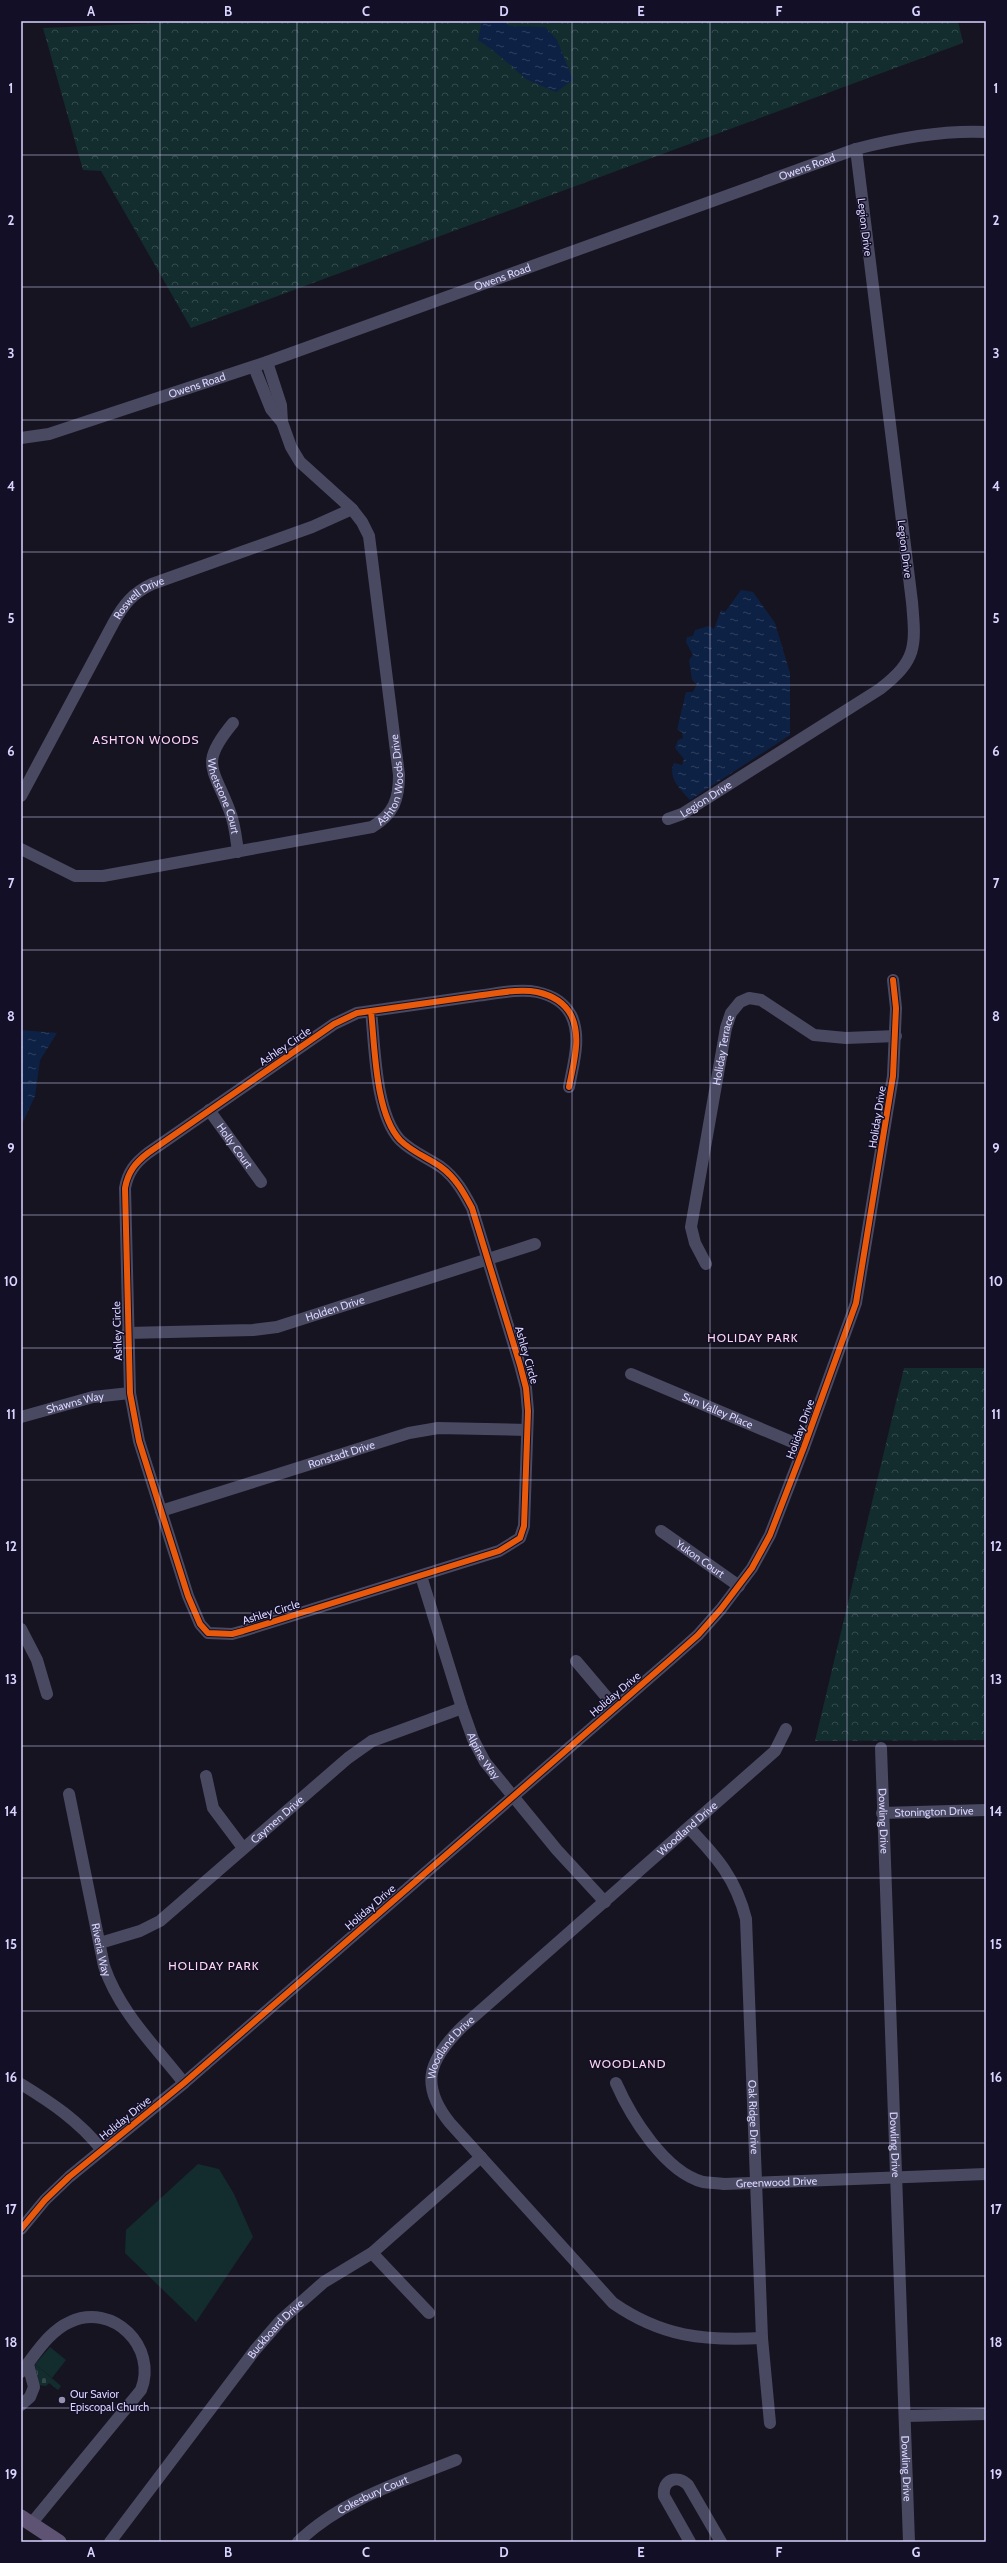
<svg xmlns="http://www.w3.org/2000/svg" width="1007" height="2563" viewBox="0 0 1007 2563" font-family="Cabin,sans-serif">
<defs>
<pattern id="forest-crowns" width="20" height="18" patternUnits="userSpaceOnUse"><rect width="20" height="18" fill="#132c2d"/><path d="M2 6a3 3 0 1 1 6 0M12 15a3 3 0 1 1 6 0" fill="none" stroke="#354a4c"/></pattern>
<pattern id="cemetery-stones" width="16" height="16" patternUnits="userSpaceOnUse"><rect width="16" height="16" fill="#132c2d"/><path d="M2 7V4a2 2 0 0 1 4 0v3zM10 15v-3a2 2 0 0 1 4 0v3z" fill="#354a4c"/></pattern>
<pattern id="water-ripples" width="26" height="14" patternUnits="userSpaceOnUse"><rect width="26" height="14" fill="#0d2144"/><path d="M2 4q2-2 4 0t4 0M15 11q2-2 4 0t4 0" fill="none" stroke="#304060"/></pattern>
</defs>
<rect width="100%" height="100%" fill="#161421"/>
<g fill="#132c2d">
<path d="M198,2164L219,2169L234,2194L253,2237L196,2322L125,2253L126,2230Z"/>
<path d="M50,2347L66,2360L52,2378L35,2364Z"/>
</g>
<g fill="url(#forest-crowns)">
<path d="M205,21H958L963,43L191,328L101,171L83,170L43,28Z"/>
<path d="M904,1368H986V1740L815,1741Z"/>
</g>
<path fill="url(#cemetery-stones)" d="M35,2364L61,2386L58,2390L49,2383L46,2386L39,2385Z"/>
<g fill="url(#water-ripples)">
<path d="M482,21H502L510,26L545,27L557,40L573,80L556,92L526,79L494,51L478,40Z"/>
<path d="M741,590L753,592L775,623L790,673V735L690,800C681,790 667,778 674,763L682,765L684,759L675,748L678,740L683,738L682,732L677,730L686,692H693L697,684L692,680L689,660L693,655L686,642L687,637L693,636L695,630L709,626L714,629L721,610L725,612Z"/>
<path d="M21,1030L57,1033L40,1060L35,1096L21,1126Z"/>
</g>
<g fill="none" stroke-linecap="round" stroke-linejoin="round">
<g stroke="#4a4962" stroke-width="12">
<path d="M267,362L281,405L282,422"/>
<path id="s1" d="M21,438L49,434L267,362L856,149C898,138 942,130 986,132"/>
<path id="s2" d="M233,723C199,764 213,767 229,809C235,823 236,838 238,852"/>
<path id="s3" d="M21,796L114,622C124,604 133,593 152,584L312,527L352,509"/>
<path id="s4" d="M668,819L682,814L880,689C917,660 916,647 912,602L856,149"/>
<path id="s5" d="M21,849L75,876H103L372,827C394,814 399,799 399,775L369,536L362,522L352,509L300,462L291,447L282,422L271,409L254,367"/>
<path d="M371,1011C375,1047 375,1113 400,1140C412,1152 428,1158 441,1167C456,1178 464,1193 472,1208L520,1365L526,1388L528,1411L524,1526L520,1538L499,1551L243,1631L232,1634L208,1633L200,1624L188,1596L139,1441L130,1393L125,1188C128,1172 135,1163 148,1153L334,1024L357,1013L371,1011C406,1006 441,1001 476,996C495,994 518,988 537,992C551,995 564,1002 571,1015C582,1037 573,1065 569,1087"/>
<path id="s6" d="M209,1110L261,1182"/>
<path id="s7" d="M706,1264L695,1243L691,1227L726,1028L731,1013L740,1002L749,998L761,1000L814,1035L846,1038L896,1036"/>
<path id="s8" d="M127,1333L253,1330L277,1327L535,1244"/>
<path id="s9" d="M631,1374L804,1447"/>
<path id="s10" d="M21,1417L93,1397L130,1393"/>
<path id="s11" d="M161,1511L409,1433L438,1428L527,1430"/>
<path id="s12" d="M661,1531L739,1586"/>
<path id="s13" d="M421,1576L462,1708L473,1739L485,1762L557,1850L605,1902"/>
<path d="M21,1629L37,1660L47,1694"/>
<path d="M576,1661L615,1707"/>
<path id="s14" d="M881,1748L909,2542"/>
<path d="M206,1776L213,1808L243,1848"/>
<path id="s15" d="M69,1794L104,1966C119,2011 155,2046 184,2083"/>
<path id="s16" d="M882,1813L986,1810"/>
<path id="s17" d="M689,1828C717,1857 736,1879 746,1919L762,2338L770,2423"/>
<path id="s18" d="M100,1943L140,1931L160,1921L348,1758L372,1741L462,1708"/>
<path id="s19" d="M616,2083C631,2117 665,2172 703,2182C710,2183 717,2183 724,2184L986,2174"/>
<path d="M21,2084C52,2103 79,2121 102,2150"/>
<path d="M21,2229L45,2200L69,2177L184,2083L671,1659L698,1635L721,1609L752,1568L770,1535L804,1447L856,1303L893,1076L896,1008L893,980"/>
<path d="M372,2253L429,2313"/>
<path id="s20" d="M762,2338C704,2341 662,2337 613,2303L450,2123C419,2084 429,2060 462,2027L775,1751L786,1729"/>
<path d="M21,2372C35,2355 49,2331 70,2322C113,2302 158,2347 141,2390L31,2524"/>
<path d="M21,2405L30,2397L34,2387L28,2364"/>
<path d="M906,2416L986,2414"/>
<path id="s21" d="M110,2542L255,2350L281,2320L324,2282L372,2253L481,2157"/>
<path id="s22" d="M298,2542C341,2500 401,2482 456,2460"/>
<path d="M690,2542L664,2496C662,2480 677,2474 688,2485L721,2542"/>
</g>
<path stroke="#5e5373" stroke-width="15" d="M21,2517L59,2542"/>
<defs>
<g id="cycleway">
<path d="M371,1011C375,1047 375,1113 400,1140C412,1152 428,1158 441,1167C456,1178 464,1193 472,1208L520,1365L526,1388L528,1411L524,1526L520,1538L499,1551L243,1631L232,1634L208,1633L200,1624L188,1596L139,1441L130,1393L125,1188C128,1172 135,1163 148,1153L334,1024L357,1013L371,1011C406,1006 441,1001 476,996C495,994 518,988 537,992C551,995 564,1002 571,1015C582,1037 573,1065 569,1087"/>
<path d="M21,2229L45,2200L69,2177L184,2083L671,1659L698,1635L721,1609L752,1568L770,1535L804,1447L856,1303L893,1076L896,1008L893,980"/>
</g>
</defs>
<use href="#cycleway" stroke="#130f26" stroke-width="8"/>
<use href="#cycleway" stroke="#e8590c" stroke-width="6"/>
</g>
<path fill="none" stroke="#d9d4ff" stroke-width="1" stroke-opacity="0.55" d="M160,21V2542M297,21V2542M435,21V2542M572,21V2542M710,21V2542M847,21V2542M21,155H986M21,287H986M21,420H986M21,552H986M21,685H986M21,817H986M21,950H986M21,1083H986M21,1215H986M21,1348H986M21,1480H986M21,1613H986M21,1746H986M21,1878H986M21,2011H986M21,2143H986M21,2276H986M21,2408H986"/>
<circle fill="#9591b1" stroke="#130f26" stroke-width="1.5" cx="62" cy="2400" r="4"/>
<g text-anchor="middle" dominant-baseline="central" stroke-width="3" stroke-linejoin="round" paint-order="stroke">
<g font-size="11" fill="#d9d4ff" stroke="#130f26">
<text stroke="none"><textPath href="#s1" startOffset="832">Owens Road</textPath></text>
<text transform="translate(865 227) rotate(83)">Legion Drive</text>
<text stroke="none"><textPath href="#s1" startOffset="508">Owens Road</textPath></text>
<text stroke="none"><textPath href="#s1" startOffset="184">Owens Road</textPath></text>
<text transform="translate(905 549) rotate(83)">Legion Drive</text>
<text stroke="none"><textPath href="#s3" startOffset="233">Roswell Drive</textPath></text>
<text stroke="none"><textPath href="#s5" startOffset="417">Ashton Woods Drive</textPath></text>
<text stroke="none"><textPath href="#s2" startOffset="81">Whetstone Court</textPath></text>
<text stroke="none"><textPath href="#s4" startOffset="43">Legion Drive</textPath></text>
<text transform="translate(285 1046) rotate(-34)">Ashley Circle</text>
<text stroke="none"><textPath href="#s7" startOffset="220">Holiday Terrace</textPath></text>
<text transform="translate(877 1117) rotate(-81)">Holiday Drive</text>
<text stroke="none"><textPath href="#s6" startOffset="44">Holly Court</textPath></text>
<text stroke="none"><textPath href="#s8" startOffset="211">Holden Drive</textPath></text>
<text transform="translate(117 1331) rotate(-92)">Ashley Circle</text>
<text transform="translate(527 1355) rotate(74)">Ashley Circle</text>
<text stroke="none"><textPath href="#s10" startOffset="56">Shawns Way</textPath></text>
<text stroke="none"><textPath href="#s9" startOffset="94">Sun Valley Place</textPath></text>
<text transform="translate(800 1429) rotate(-70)">Holiday Drive</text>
<text stroke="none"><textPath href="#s11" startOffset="189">Ronstadt Drive</textPath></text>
<text stroke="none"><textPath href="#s12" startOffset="48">Yukon Court</textPath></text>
<text transform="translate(271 1612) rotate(-17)">Ashley Circle</text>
<text transform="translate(615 1694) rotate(-40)">Holiday Drive</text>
<text stroke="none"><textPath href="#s13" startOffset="191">Alpine Way</textPath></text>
<text stroke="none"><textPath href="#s16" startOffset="52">Stonington Drive</textPath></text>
<text stroke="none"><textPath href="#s18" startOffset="219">Caymen Drive</textPath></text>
<text stroke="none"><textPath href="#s14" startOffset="73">Dowling Drive</textPath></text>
<text stroke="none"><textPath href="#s20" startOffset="810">Woodland Drive</textPath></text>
<text transform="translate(370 1907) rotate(-41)">Holiday Drive</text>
<text stroke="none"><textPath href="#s15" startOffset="159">Riveria Way</textPath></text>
<text stroke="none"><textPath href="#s20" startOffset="486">Woodland Drive</textPath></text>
<text stroke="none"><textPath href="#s17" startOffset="307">Oak Ridge Drive</textPath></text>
<text transform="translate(125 2118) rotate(-39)">Holiday Drive</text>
<text stroke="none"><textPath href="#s14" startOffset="397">Dowling Drive</textPath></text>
<text stroke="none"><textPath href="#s19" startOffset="209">Greenwood Drive</textPath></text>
<text stroke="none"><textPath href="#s21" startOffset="270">Buckboard Drive</textPath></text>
<text stroke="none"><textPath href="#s14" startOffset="721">Dowling Drive</textPath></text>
<text stroke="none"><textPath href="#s22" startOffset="89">Cokesbury Court</textPath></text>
</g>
<g font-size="11" fill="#d9d4ff" stroke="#130f26" text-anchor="start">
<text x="70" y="2394">Our Savior<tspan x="70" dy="13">Episcopal Church</tspan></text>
</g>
<g font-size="12" letter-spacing="1" fill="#ffd6f0" stroke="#130f26">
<text x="146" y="739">ASHTON WOODS</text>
<text x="753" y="1337">HOLIDAY PARK</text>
<text x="214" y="1965">HOLIDAY PARK</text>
<text x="628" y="2063">WOODLAND</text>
</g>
</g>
<rect width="1007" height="2563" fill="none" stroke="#130f26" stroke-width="44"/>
<rect x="22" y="22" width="963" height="2519" fill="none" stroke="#d9d4ff" stroke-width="1.5"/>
<g font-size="13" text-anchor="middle" font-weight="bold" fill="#d9d4ff">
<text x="91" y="16">A</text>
<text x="228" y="16">B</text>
<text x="366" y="16">C</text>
<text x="504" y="16">D</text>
<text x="641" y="16">E</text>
<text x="779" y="16">F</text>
<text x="916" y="16">G</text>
<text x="11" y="93">1</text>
<text x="996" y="93">1</text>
<text x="11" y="225">2</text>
<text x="996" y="225">2</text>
<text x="11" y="358">3</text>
<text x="996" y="358">3</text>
<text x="11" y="491">4</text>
<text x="996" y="491">4</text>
<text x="11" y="623">5</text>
<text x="996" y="623">5</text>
<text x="11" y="756">6</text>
<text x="996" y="756">6</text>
<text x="11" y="888">7</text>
<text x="996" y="888">7</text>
<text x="11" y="1021">8</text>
<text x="996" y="1021">8</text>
<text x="11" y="1153">9</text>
<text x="996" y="1153">9</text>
<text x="11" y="1286">10</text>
<text x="996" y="1286">10</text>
<text x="11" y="1419">11</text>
<text x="996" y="1419">11</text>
<text x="11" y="1551">12</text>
<text x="996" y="1551">12</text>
<text x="11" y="1684">13</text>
<text x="996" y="1684">13</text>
<text x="11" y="1816">14</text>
<text x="996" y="1816">14</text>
<text x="11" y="1949">15</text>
<text x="996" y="1949">15</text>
<text x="11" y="2082">16</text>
<text x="996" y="2082">16</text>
<text x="11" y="2214">17</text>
<text x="996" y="2214">17</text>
<text x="11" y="2347">18</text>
<text x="996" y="2347">18</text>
<text x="11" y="2479">19</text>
<text x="996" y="2479">19</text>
<text x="91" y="2557">A</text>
<text x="228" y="2557">B</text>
<text x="366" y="2557">C</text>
<text x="504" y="2557">D</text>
<text x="641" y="2557">E</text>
<text x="779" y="2557">F</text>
<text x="916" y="2557">G</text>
</g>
</svg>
